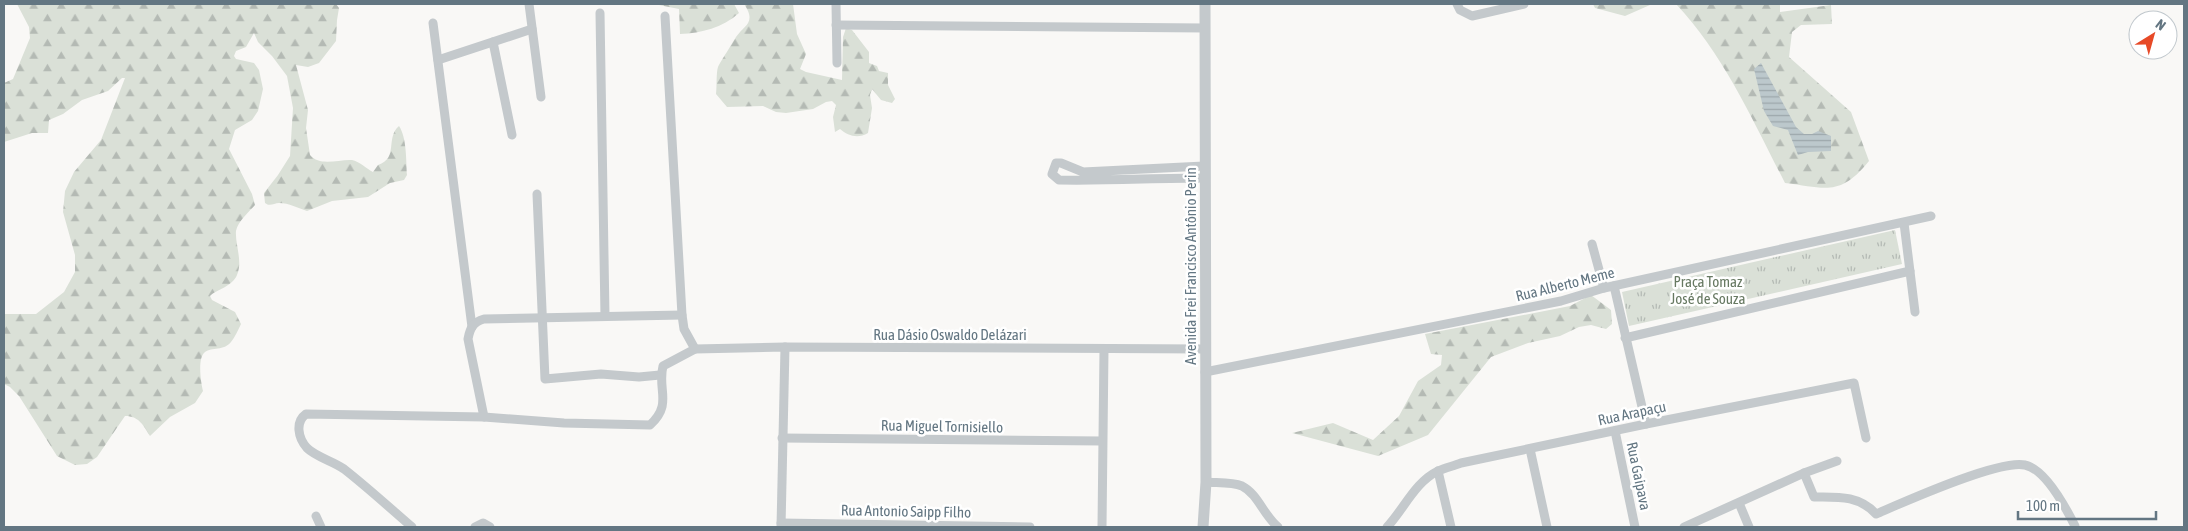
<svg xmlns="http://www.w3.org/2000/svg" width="2188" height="531" viewBox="0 0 2188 531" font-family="'Asap Condensed',sans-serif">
<defs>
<pattern id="grass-tufts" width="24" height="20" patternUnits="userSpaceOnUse" patternTransform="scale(1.25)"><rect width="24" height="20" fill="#dae0d7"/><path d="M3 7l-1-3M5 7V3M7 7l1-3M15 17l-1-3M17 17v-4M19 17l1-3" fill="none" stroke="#b4bab4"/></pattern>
<pattern id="forest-firs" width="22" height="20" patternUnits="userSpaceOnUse" patternTransform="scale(1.25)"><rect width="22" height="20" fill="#dae0d7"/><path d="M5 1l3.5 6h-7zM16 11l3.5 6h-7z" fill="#b4bab4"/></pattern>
<pattern id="water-rules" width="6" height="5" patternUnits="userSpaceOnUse" patternTransform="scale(1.25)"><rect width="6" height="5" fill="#bcc8cc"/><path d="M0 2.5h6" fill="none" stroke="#9ca7ab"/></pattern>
</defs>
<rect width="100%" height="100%" fill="#f9f8f6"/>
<path fill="url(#grass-tufts)" d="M1895,230L1902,264L1629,326L1622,292Z"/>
<g fill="url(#forest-firs)">
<path d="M17,4H336L339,8L337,20L336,41L319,63L308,67L296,65L308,110L306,128L310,155C320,167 339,159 352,160C359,161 367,169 373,172L378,165C399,158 385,138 399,126C407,138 406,161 407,175L404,180L390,183L368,197L332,201L307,211C298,208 289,203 279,203C274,203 270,207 265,203L264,193L278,175L290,156L293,108L287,76L272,56L258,42L254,33L246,47L236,51L234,56L236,59L254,63L259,70L263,89L258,111L252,120L235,130L229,149L252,194L255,205C249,212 238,221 236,231C235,245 243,261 237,275C232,287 217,289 210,296L212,300L235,312L241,324C238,330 235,337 231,342C224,351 212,347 205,352C197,358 201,383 203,391L195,403L170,417L150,436C143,425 139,416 125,416L97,457L87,464L75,465L57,456L19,396L10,387L4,384V314H36L64,292L75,272V255L63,212L65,191L74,172L101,140L125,78H122L108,91L82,100L63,114L49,120L48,133H32L4,142V83L13,79L30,38L29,27Z"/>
<path d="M654,4H734L739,13C722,28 702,33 680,34L679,9Z"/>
<path d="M744,4H793L797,34L806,54L800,69L806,72L842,80L843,37L846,28L852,30L869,52V63L877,66L879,71L888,73V85L895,99L892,103L881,100L872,89L870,95L872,108L868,133C858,139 848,136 840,129L835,132L833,117L836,105L832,101L826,102L813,109L786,113L776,112L763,106L727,107L716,94C717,87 716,73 718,67C721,61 732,44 736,37C744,25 757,23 744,4Z"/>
<path d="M1593,4H1780V12L1831,5L1832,24L1801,25L1792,32L1789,57L1851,112L1869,161C1840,197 1826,188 1785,183C1753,121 1724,55 1676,4L1650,5L1625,16L1595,8Z"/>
<path d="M1591,295L1611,310L1612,324L1606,329L1591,325L1579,327L1560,336L1528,343L1491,357L1428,435L1378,456L1292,433L1333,423L1373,440L1399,416L1418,381L1441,365L1442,355L1431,354L1425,334L1570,306Z"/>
</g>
<path fill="url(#water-rules)" d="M1761,63L1796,127L1804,134H1812L1818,131L1831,136V151L1808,152L1798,155L1788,130L1773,126L1764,111L1754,69Z"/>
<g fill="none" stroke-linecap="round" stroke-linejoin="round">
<g stroke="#c4c9cc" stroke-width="9">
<path d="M529,4L541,97"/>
<path d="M836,4L837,63"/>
<path d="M1457,4L1460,10L1472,16L1524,4"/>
<path d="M600,13L605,316"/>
<path d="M665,16L682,315L684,329L695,349"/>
<path d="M433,23L472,327"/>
<path d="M836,25L1205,28"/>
<path d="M493,42L512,135"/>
<path d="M438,60L532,29"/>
<path d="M1204,178C1156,178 1107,181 1059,180L1052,174L1056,163H1061L1083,172L1204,166"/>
<path d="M537,194L545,379L601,374L639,377L660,375"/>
<path d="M1904,223L1915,312"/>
<path d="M1592,244L1604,288"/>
<path d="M1614,286L1646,424"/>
<path d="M1625,338L1910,271"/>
<path d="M1205,372L1561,301L1604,288L1931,216"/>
<path d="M484,417L468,339C470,328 473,322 484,319L682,315"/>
<path d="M1615,431L1635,527"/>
<path d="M782,438L1102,441"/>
<path d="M1530,449L1547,527"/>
<path d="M1438,471L1451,527"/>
<path d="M1804,473L1814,497C1837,497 1859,495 1876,514C1904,502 1999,459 2025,465C2045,469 2066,508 2075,526"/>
<path d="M1206,482C1217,483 1232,482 1242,486C1258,494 1264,516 1278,527"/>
<path d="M1739,503L1749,527"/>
<path d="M316,516L321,527"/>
<path d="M781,523L1030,527"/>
<path d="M412,527C390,508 367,487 344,469C333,461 316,457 307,448C298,438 295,422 306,414L484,417L564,423L650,425C673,404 657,390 663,366L695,349L785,347L1204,349"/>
<path d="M475,527L483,523L490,527"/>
<path d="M781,527L785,347"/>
<path d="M1102,527L1104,349"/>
<path d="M1387,527C1404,509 1415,482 1438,471C1445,468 1453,466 1461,463L1646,424L1854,383L1866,438"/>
<path d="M1684,527L1804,473L1837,461"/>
</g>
<path stroke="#c4c9cc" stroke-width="11" d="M1203,527L1206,482L1205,4"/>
</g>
<g text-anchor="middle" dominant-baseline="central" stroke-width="5" stroke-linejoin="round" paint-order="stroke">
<g font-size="15" fill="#637682" stroke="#fff">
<text transform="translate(1190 266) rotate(-90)">Avenida Frei Francisco Antônio Perin</text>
<text transform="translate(1565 284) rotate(-14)">Rua Alberto Meme</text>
<text x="950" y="334">Rua Dásio Oswaldo Delázari</text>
<text transform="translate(1632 413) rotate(-12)">Rua Arapaçu</text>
<text transform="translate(942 426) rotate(1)">Rua Miguel Tornisiello</text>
<text transform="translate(1639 476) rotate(78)">Rua Gaipava</text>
<text transform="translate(906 511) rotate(1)">Rua Antonio Saipp Filho</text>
</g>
<g font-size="15" fill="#677962" stroke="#fff">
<text x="1708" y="281">Praça Tomaz<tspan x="1708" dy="17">José de Souza</tspan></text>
</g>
</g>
<rect width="2188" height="531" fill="none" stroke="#637682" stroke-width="10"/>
<g transform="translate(2153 35) rotate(37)"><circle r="24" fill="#ffffff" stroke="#c1c8cd"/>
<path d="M0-4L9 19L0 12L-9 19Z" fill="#e74a27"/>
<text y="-8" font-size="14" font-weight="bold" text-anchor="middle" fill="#637682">N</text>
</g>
<path d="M2018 511v8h138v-8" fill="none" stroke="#637682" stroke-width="2.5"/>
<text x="2026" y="511" font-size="15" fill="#637682" stroke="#ffffff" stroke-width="4" paint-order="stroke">100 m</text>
</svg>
